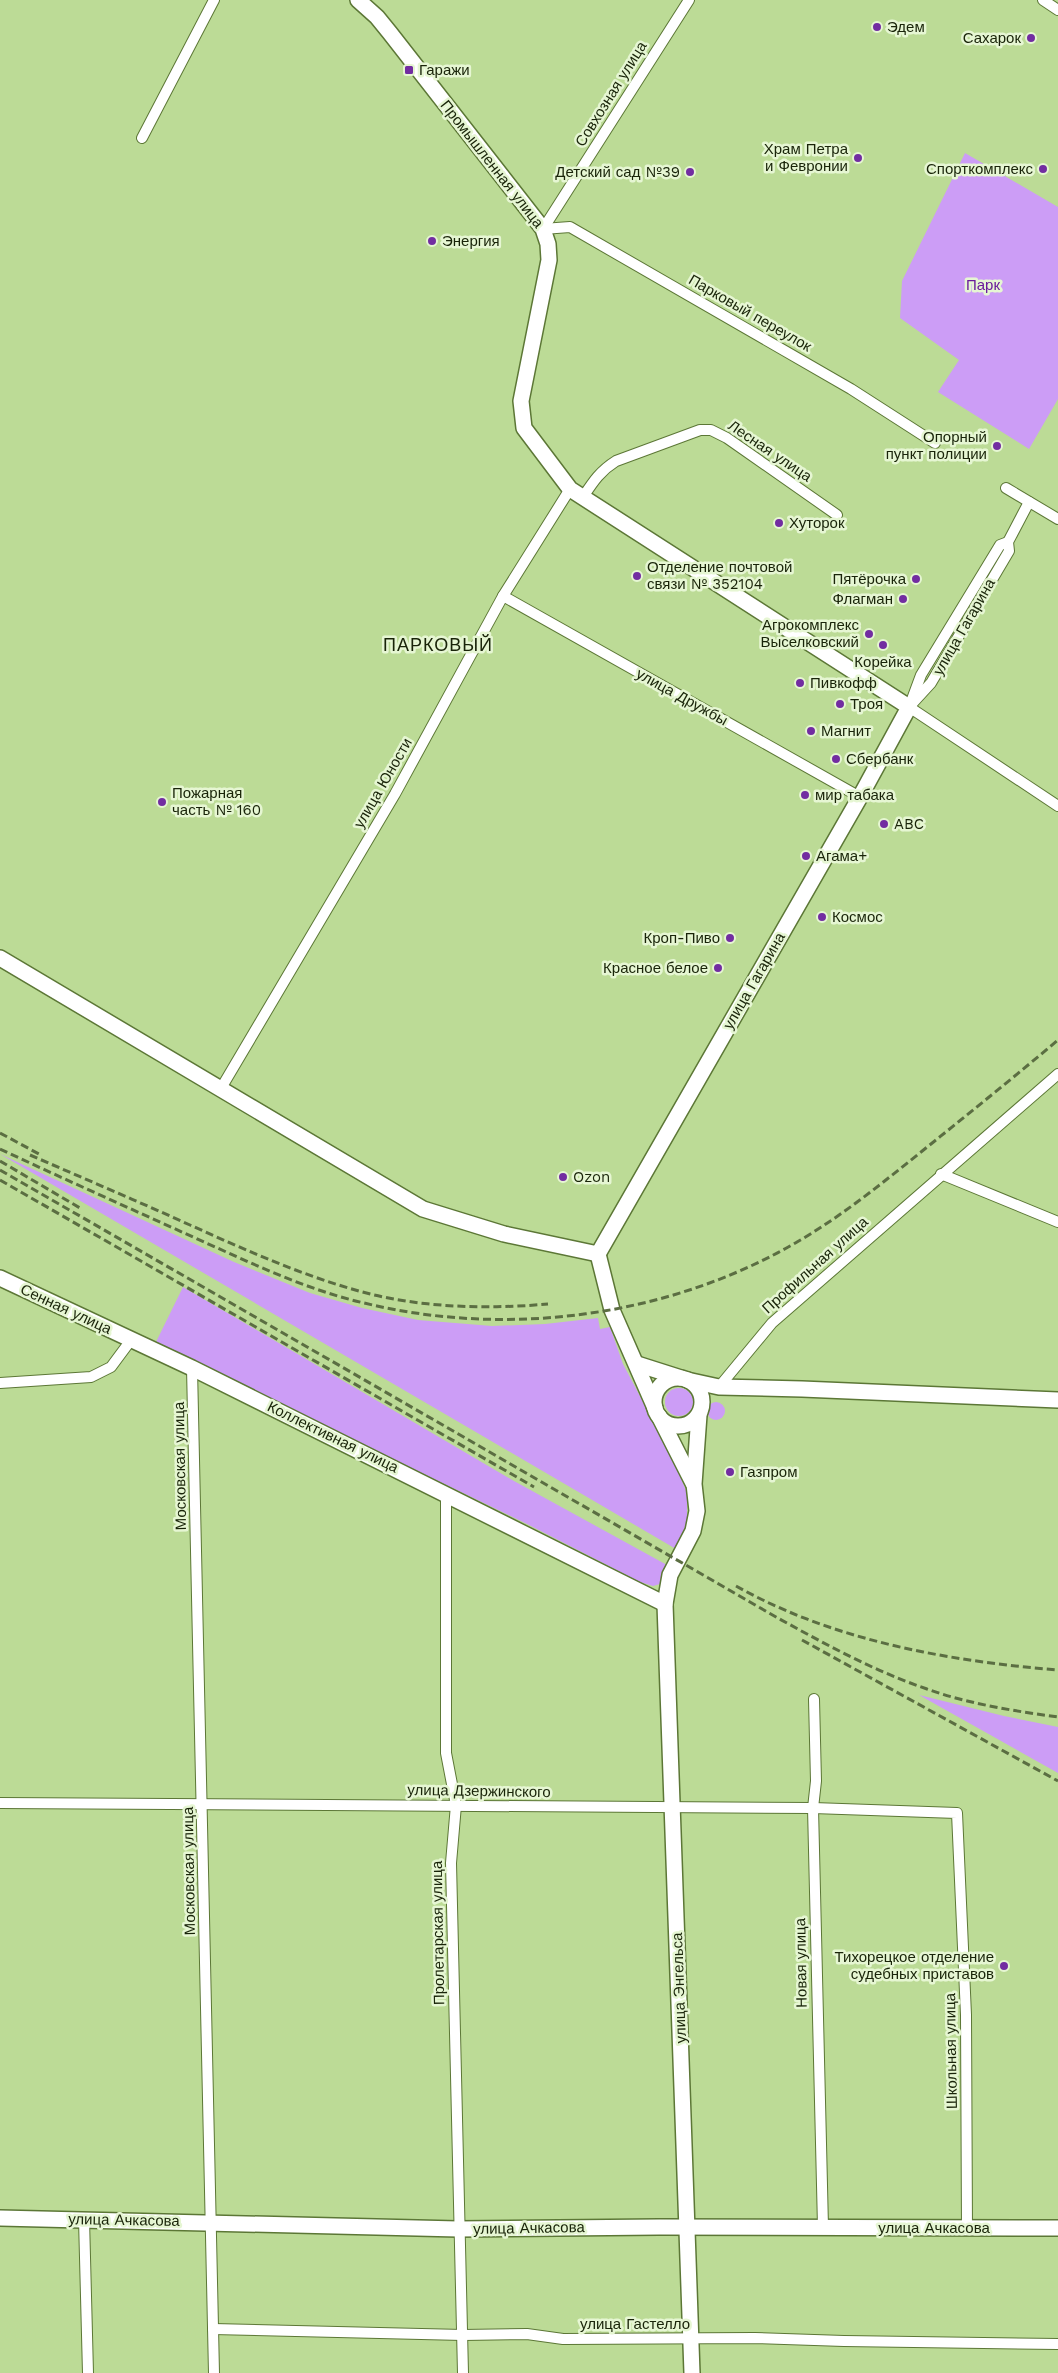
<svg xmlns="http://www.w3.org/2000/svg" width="1058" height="2373" viewBox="0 0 1058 2373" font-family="'Work Sans',sans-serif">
<rect width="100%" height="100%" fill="#bcdb96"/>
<g fill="#cc9df6">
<path d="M965,153L1058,207V399L1029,449L938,392L959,360L900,318L902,281Z"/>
<path d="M0,1154L234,1262L310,1293L362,1308L418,1320L492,1326L545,1324L598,1318L600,1329L610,1327L623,1364L672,1457L687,1493V1529L676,1549Z"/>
<path d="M183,1287L514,1481L667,1565L660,1584L653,1586L640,1582L527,1524L155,1344Z"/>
<circle cx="679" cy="1402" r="14"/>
<circle cx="716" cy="1411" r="9"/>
<path d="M919,1695L1004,1716L1058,1727V1773Z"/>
</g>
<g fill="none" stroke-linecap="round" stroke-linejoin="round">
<defs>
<g id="street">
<path d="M1043,0L1058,10"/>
<path d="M142,138L214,0"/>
<path d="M543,229L570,227L851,389L935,443"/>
<path d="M543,229L689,0"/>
<path d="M1006,488L1058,519"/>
<path d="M583,497C593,482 600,471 616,461L700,430H711L727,438L837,515"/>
<path d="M503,596L860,797"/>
<path d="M911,702L921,675L1000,545L1008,542"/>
<path d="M909,707L931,683L1009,551L1008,542L1029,502"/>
<path d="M909,707L1058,806"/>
<path d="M220,1090L395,794L503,596L570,489"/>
<path d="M941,1174L1058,1222"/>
<path d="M192,1368L214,2373"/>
<path d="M0,1383L91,1377L111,1367L131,1340"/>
<path d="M719,1387L772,1323L1058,1074"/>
<path d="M446,1493V1753L456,1805L451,1863L463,2373"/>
<path d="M814,1699L816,1781L813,1808L823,2227"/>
<path d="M0,1803L813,1808L957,1813L966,2015L967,2229"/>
<path d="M84,2219L88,2373"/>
<path d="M213,2329L463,2335L527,2334L563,2339L755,2338L844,2341L1058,2344"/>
</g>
<g id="secondary">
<path d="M358,0L377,17L390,33L543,229L548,244L549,260L521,401L524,428L570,489L909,707L860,797L598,1254"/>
<path d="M0,958L423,1209L504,1234L598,1254"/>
<path d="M598,1254L612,1310L655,1408"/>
<path d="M0,1278L192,1368L665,1604"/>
<path d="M637,1364L681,1378"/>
<circle cx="678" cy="1402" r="24"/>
<path d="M687,1380L719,1387L802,1389L1058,1400"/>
<path d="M659,1416L693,1483"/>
<path d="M0,2218L458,2229L659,2227L1058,2228"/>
<path d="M692,2373L665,1604L670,1575L693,1531L697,1511L694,1484L699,1415"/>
</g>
</defs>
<use href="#street" stroke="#5c7736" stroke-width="12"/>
<use href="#secondary" stroke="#5c7736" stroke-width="18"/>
<use href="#street" stroke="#fff" stroke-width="10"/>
<use href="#secondary" stroke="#fff" stroke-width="15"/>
<g stroke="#5b6e42" stroke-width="3" stroke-dasharray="8 4" stroke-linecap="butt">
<path d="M0,1133L39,1154"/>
<path d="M0,1149C64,1179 129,1208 193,1237C249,1262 304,1289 364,1303C508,1338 668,1317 797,1242C842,1216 881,1184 921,1152C967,1115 1013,1078 1058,1040"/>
<path d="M30,1155C83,1178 137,1201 190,1225C250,1252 310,1279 374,1295C431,1308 490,1309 548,1304"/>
<path d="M0,1161L80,1208"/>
<path d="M0,1170L776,1617C825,1644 874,1671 927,1689C969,1704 1014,1711 1058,1717"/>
<path d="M0,1180L534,1487"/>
<path d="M736,1586C834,1641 948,1661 1058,1670"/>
<path d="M802,1640L1058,1781"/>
</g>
</g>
<g fill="#722da1" stroke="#e6f6d3" stroke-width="2">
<circle cx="877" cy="27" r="5"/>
<circle cx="1031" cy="38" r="5"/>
<rect x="404" y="65" width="10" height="10" rx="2.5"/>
<circle cx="858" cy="158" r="5"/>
<circle cx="1043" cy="169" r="5"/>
<circle cx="690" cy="172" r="5"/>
<circle cx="432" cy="241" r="5"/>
<circle cx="997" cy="446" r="5"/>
<circle cx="779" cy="523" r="5"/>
<circle cx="637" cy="576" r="5"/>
<circle cx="916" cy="579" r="5"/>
<circle cx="903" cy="599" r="5"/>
<circle cx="869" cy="634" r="5"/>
<circle cx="883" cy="645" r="5"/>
<circle cx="800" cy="683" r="5"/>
<circle cx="840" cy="704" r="5"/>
<circle cx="811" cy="731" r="5"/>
<circle cx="836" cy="759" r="5"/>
<circle cx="805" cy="795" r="5"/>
<circle cx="162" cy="802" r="5"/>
<circle cx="884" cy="824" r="5"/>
<circle cx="806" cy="856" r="5"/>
<circle cx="822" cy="917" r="5"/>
<circle cx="730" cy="938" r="5"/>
<circle cx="718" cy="968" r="5"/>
<circle cx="563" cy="1177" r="5"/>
<circle cx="730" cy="1472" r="5"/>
<circle cx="1004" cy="1966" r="5"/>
</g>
<g text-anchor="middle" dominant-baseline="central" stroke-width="5" stroke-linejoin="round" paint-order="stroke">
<g font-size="15" fill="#192409" stroke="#e6f6d3" text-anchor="start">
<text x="887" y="27">Эдем</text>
<text x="1021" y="38" text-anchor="end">Сахарок</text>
<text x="419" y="70">Гаражи</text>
<text x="848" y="149" text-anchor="end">Храм Петра<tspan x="848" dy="17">и Февронии</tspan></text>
<text x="1033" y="169" text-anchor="end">Спорткомплекс</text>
<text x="680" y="172" text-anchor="end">Детский сад №39</text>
<text x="442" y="241">Энергия</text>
<text x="987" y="437" text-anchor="end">Опорный<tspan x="987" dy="17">пункт полиции</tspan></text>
<text x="789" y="523">Хуторок</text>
<text x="647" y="567">Отделение почтовой<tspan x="647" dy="17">связи № 352104</tspan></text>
<text x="906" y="579" text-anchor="end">Пятёрочка</text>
<text x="893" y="599" text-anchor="end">Флагман</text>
<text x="859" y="625" text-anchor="end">Агрокомплекс<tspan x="859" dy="17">Выселковский</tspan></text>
<text x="883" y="662" text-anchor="middle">Корейка</text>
<text x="810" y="683">Пивкофф</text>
<text x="850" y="704">Троя</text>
<text x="821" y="731">Магнит</text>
<text x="846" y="759">Сбербанк</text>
<text x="172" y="793">Пожарная<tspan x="172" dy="17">часть № 160</tspan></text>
<text x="815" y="795">мир табака</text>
<text x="894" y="824">ABC</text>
<text x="816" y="856">Агама+</text>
<text x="832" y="917">Космос</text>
<text x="720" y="938" text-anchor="end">Кроп-Пиво</text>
<text x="708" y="968" text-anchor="end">Красное белое</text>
<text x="573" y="1177">Ozon</text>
<text x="740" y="1472">Газпром</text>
<text x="994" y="1957" text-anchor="end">Тихорецкое отделение<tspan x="994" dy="17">судебных приставов</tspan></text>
</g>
<g font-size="15" fill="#192409" stroke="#e6f6d3">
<text transform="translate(611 94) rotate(-58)">Совхозная улица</text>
<text transform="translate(492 164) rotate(52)">Промышленная улица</text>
<text transform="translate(750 313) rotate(30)">Парковый переулок</text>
<text transform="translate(770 451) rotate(34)">Лесная улица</text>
<text transform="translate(964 627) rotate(-60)">улица Гагарина</text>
<text transform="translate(682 697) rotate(29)">улица Дружбы</text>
<text transform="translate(383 783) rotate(-60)">улица Юности</text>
<text transform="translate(754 981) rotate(-60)">улица Гагарина</text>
<text transform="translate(815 1265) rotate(-42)">Профильная улица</text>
<text transform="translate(66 1309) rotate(25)">Сенная улица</text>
<text transform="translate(333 1437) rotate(26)">Коллективная улица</text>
<text transform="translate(180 1466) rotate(-91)">Московская улица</text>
<text transform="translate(479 1791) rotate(1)">улица Дзержинского</text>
<text transform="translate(189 1871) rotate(-91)">Московская улица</text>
<text transform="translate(438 1933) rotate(-91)">Пролетарская улица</text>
<text transform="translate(801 1963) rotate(-91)">Новая улица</text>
<text transform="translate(679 1988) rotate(-92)">улица Энгельса</text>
<text transform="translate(951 2051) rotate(-91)">Школьная улица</text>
<text transform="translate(124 2220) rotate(1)">улица Ачкасова</text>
<text transform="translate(529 2228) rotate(-1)">улица Ачкасова</text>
<text x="934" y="2228">улица Ачкасова</text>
<text x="635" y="2324">улица Гастелло</text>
</g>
<g font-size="15" fill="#6a1b9b" stroke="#e6f6d3">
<text x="983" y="285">Парк</text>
</g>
<g font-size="18" letter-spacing="1" fill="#192409" stroke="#e6f6d3">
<text x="438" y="644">ПАРКОВЫЙ</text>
</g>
</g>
</svg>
